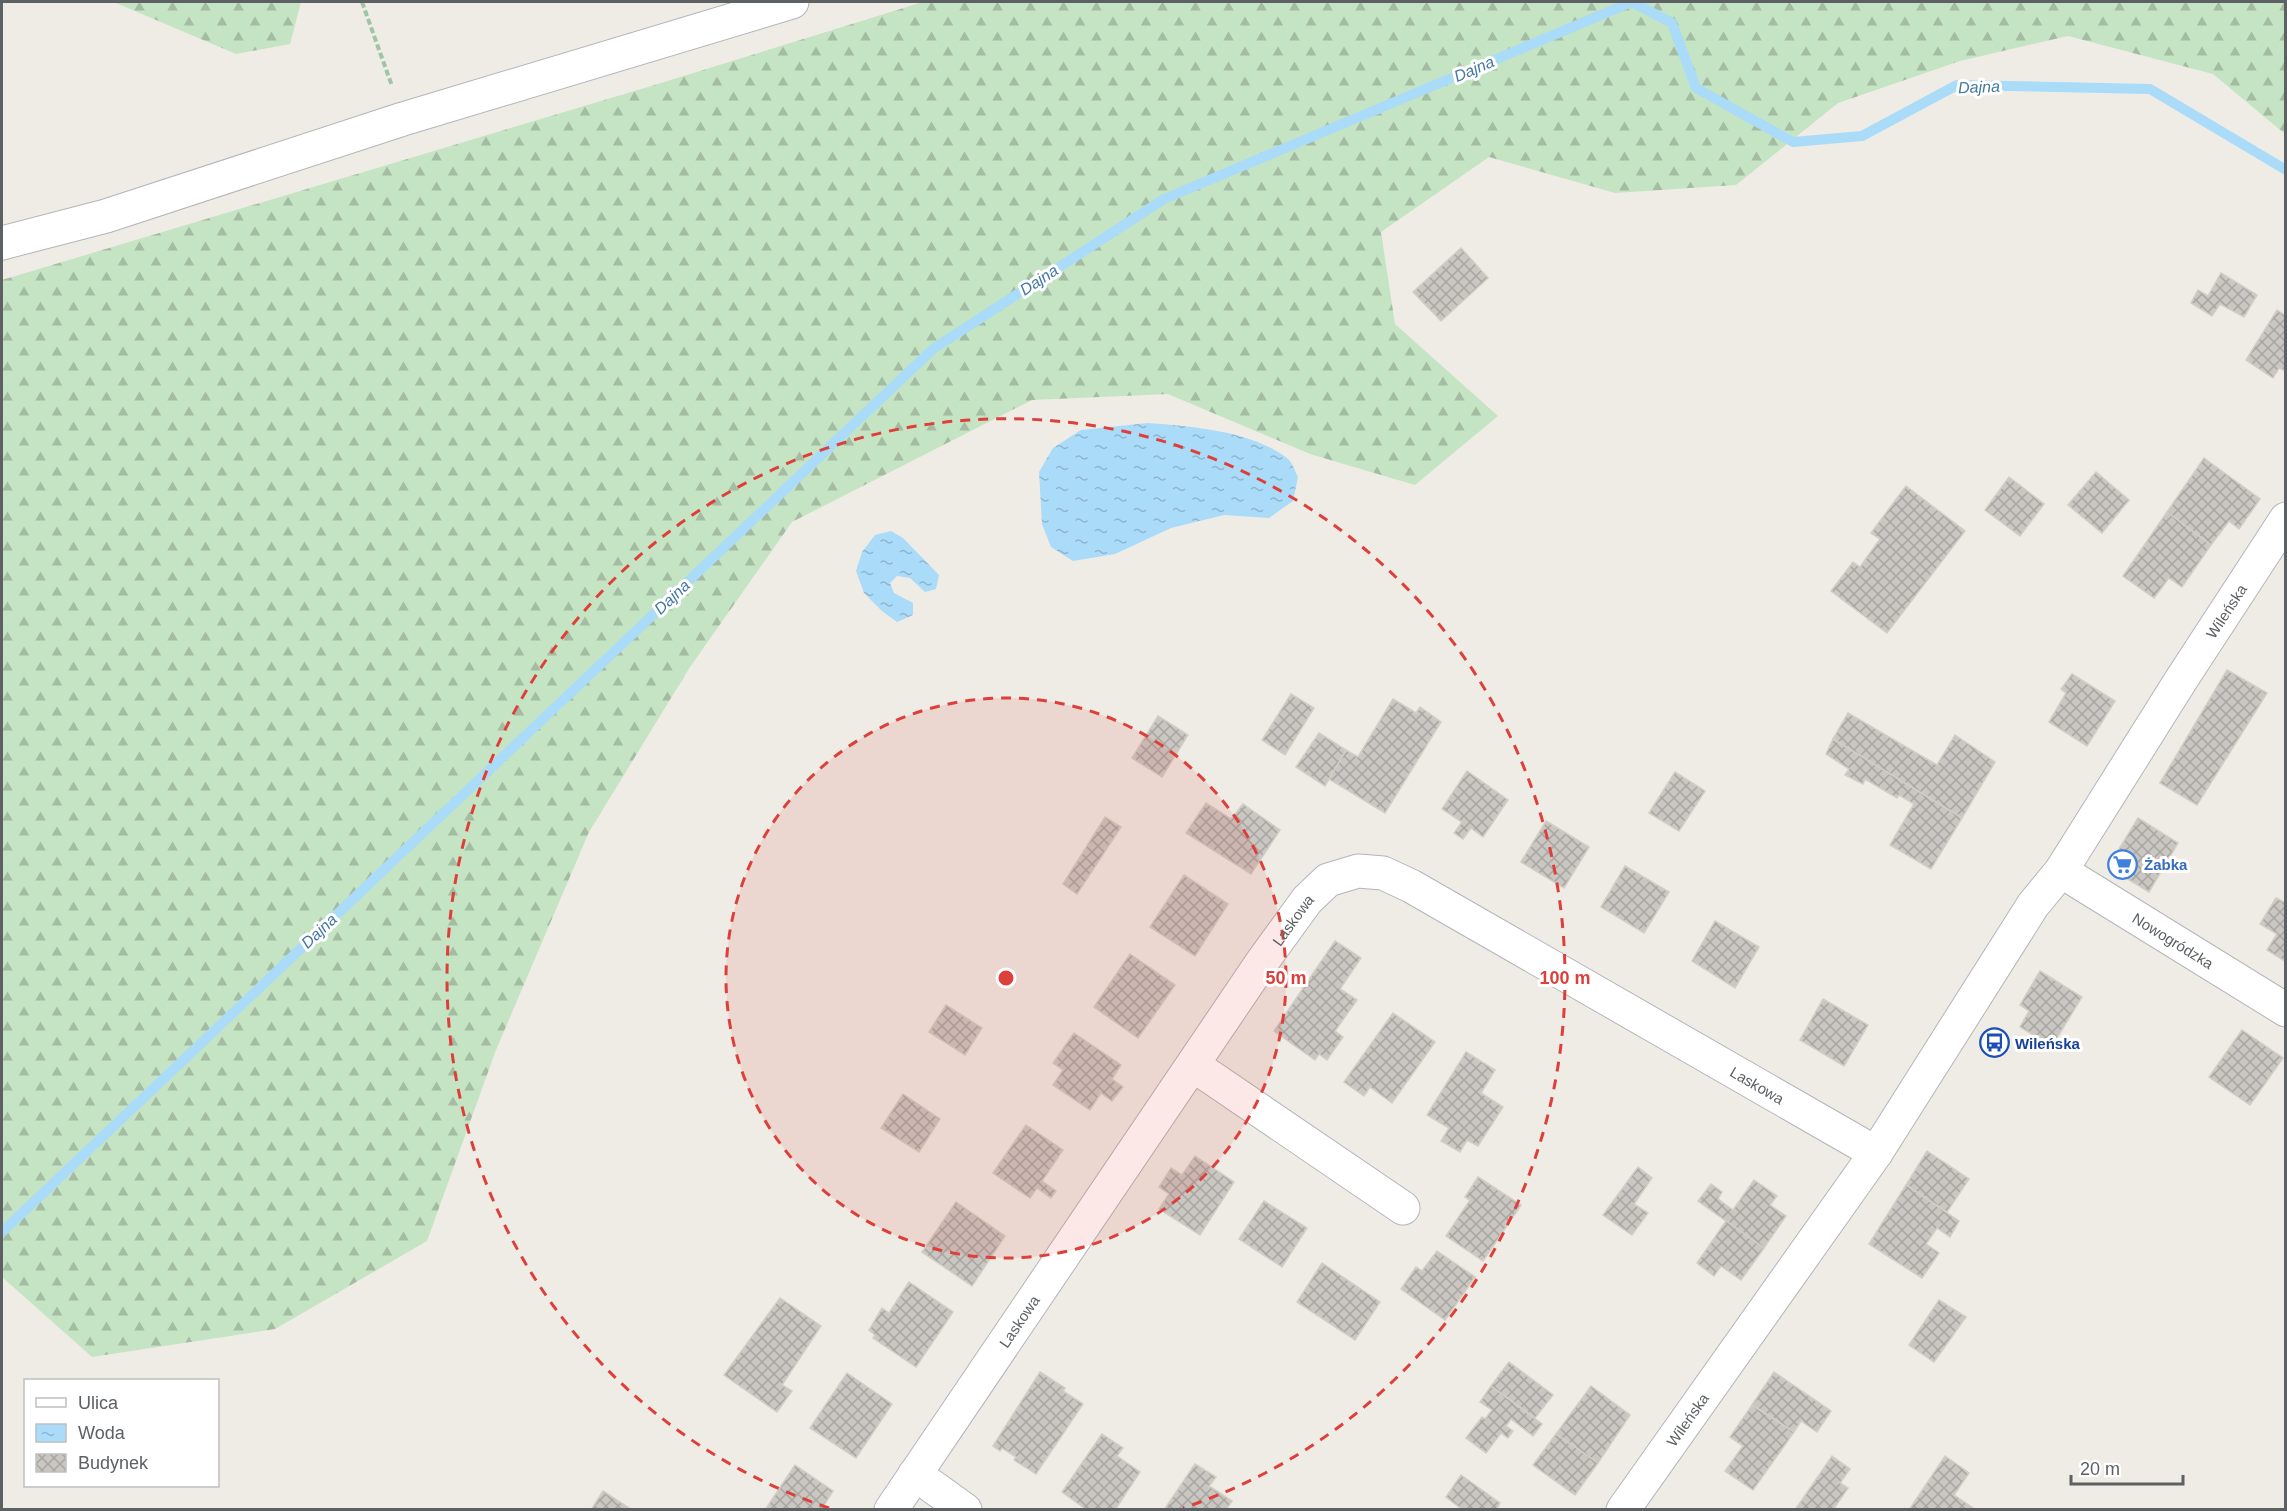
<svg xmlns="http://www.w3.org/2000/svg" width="2287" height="1511" viewBox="0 0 2287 1511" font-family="Arial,sans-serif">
<defs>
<pattern id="forest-firs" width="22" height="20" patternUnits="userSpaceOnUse" patternTransform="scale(1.5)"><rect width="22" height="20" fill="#c5e4c3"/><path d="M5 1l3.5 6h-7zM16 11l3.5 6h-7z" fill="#a3bca2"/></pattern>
<pattern id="water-ripples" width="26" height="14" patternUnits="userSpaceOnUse" patternTransform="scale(1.5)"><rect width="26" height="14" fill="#aadbf9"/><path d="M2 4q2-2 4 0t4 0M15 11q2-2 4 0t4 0" fill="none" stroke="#8eb5cd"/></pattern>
<pattern id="building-cross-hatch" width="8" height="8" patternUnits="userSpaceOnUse" patternTransform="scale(1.5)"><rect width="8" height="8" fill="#cac7c2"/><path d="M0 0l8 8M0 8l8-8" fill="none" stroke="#a7a5a1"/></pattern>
</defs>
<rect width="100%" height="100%" fill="#eeece5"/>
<g fill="url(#forest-firs)">
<path d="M117,2H301L290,44L236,54L116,3Z"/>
<path d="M923,2H2285V134L2213,74L2068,36L1960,61L1838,103L1736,185L1615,193L1489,157L1381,232L1395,324L1498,416L1415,485L1310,454L1168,394L1032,400L792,522L690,667L589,832L496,1050L427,1241L275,1329L92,1357L2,1277V280L648,87Z"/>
</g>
<g fill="url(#water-ripples)">
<path d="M1148,423C1190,426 1252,431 1287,458C1292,462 1295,471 1298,477L1293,501L1269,518L1224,515L1171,528L1115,554L1073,561L1051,547L1042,524L1039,472L1053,448L1081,430Z"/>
<path d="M891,531L903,538L939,575L936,589L925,592L910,578L897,576L890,583L894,593L913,603V615L897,622L882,611L864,593L856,571L862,552L875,535Z"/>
</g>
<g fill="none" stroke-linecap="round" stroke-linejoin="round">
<path stroke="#aadbf9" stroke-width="10" d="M2,1232L933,349L1164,199L1632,2L1672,23L1696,88L1793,142L1862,136L1957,85L2150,89L2286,170"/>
</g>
<g fill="url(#building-cross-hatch)" stroke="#d3cdc4" stroke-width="1.5">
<path d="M1461,248L1488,278L1441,321L1413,292Z"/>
<path d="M2221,273L2257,295L2244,317L2220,304L2212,316L2191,303L2198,290L2208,296Z"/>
<path d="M2277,310L2286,316V371L2279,368L2273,378L2246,360Z"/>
<path d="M2204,458L2260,499L2239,529L2229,521L2211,545L2167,512Z"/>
<path d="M2096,472L2129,500L2102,533L2068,505Z"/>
<path d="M2009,477L2044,504L2020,536L1985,510Z"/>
<path d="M1906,486L1965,531L1887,633L1831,591L1853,562L1860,567L1880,539L1871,533Z"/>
<path d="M2167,512L2211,545L2182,587L2169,578L2154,598L2123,576Z"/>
<path d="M2227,670L2267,693L2197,805L2160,783Z"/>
<path d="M2072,674L2115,701L2087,746L2049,722L2066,693L2061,689Z"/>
<path d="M1291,694L1314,708L1285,755L1262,740Z"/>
<path d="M1393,699L1416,713L1420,707L1441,722L1385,813L1329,779L1346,750L1358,757Z"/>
<path d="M1848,713L1937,765L1955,735L1995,762L1962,818L1833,739Z"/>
<path d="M1158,716L1188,735L1162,777L1132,758Z"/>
<path d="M1319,733L1346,750L1325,786L1296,767Z"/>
<path d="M1833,739L1962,818L1931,869L1890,845L1914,804L1899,795L1897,798L1865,779L1863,784L1845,775L1849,769L1826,754Z"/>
<path d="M1467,771L1508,800L1483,837L1471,828L1463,839L1454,833L1462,822L1442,809Z"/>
<path d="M1675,772L1705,791L1679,831L1649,813Z"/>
<path d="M1206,803L1231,819L1243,804L1280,830L1251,874L1186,833Z"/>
<path d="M1105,817L1121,827L1077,894L1063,884Z"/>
<path d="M2138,818L2178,843L2149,892L2108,867Z"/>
<path d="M1546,821L1589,847L1564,888L1521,862Z"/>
<path d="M1625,866L1669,892L1644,933L1601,907Z"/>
<path d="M1184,875L1228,904L1195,956L1150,927Z"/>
<path d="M2276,898L2286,903V962L2267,950L2277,934L2260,924Z"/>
<path d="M1715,921L1759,947L1735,988L1692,961Z"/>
<path d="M1335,941L1361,958L1340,989L1357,1000L1335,1031L1343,1037L1327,1060L1319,1054L1315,1060L1274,1031Z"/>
<path d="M1130,954L1175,985L1138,1038L1094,1007Z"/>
<path d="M2040,971L2082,997L2052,1046L2020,1027L2029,1011L2020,1005Z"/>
<path d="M1823,999L1868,1025L1844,1066L1800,1040Z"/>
<path d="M946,1005L982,1028L965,1055L929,1032Z"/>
<path d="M1393,1013L1435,1042L1392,1103L1370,1087L1364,1096L1344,1082Z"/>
<path d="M2242,1030L2283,1058L2250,1105L2209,1077Z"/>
<path d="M1074,1033L1121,1065L1112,1079L1123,1087L1112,1101L1101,1093L1090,1110L1053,1085L1063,1070L1053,1063Z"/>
<path d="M1466,1052L1495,1070L1481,1093L1503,1107L1478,1146L1467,1140L1460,1152L1441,1141L1449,1128L1427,1115Z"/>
<path d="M903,1094L940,1119L919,1152L881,1128Z"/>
<path d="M1026,1125L1063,1150L1042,1181L1056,1191L1051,1198L1037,1188L1030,1198L993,1173Z"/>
<path d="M1927,1151L1969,1179L1947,1212L1906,1185Z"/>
<path d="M1195,1156L1234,1182L1200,1235L1159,1209L1169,1194L1159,1187L1171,1168L1182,1175Z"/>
<path d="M1638,1167L1652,1178L1634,1204L1648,1213L1632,1235L1603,1215Z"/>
<path d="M1478,1177L1521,1205L1483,1261L1446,1236L1470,1200L1465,1197Z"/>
<path d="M1754,1180L1777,1196L1770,1205L1786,1216L1764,1248L1698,1201L1711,1184L1722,1192L1718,1199L1733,1210Z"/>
<path d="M1906,1185L1959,1221L1950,1237L1937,1228L1926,1244L1939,1253L1922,1278L1869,1244Z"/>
<path d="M1264,1201L1307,1228L1282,1267L1239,1239Z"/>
<path d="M956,1202L1005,1236L972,1286L922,1252Z"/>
<path d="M1726,1221L1764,1248L1741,1280L1721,1266L1714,1276L1697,1263Z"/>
<path d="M1437,1251L1475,1277L1445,1320L1401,1289L1416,1267L1422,1271Z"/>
<path d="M1322,1263L1380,1302L1355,1340L1297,1302Z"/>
<path d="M909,1282L953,1312L916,1367L873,1338L875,1335L869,1330L882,1308L889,1313Z"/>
<path d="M780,1298L821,1326L782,1385L792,1391L777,1412L724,1375Z"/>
<path d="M1939,1300L1966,1317L1934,1362L1909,1345Z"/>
<path d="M1509,1362L1553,1395L1535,1418L1491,1386Z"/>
<path d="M1040,1372L1065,1388L1063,1391L1083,1404L1036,1474L1014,1460L1016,1457L1002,1448L1000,1451L993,1446Z"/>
<path d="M1774,1372L1831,1411L1817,1432L1801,1421L1794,1432L1752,1405Z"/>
<path d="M847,1373L892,1404L856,1458L810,1428Z"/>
<path d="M1491,1386L1542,1424L1533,1436L1511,1419L1506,1426L1513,1431L1508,1438L1501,1433L1486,1453L1466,1438L1482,1417L1485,1419L1492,1410L1480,1402Z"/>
<path d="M1591,1386L1630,1415L1598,1463L1556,1434Z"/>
<path d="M1752,1405L1794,1432L1753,1490L1725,1471L1743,1446L1730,1437Z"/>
<path d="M1102,1434L1123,1448L1117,1456L1140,1472L1115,1510H1087L1062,1492Z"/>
<path d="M1556,1434L1598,1463L1575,1495L1533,1465Z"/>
<path d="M1832,1456L1850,1469L1840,1483L1848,1488L1833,1510H1795Z"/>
<path d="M1945,1456L1969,1473L1954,1495L1976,1510H1909Z"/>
<path d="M1195,1464L1216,1477L1209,1486L1232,1501L1226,1510H1164Z"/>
<path d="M795,1465L833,1491L821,1510H765Z"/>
<path d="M1461,1475L1500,1503L1497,1508L1499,1510H1463L1446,1497Z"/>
<path d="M603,1491L632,1510H591Z"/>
</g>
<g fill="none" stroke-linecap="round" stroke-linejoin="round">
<defs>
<g id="minor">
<path d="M2,243L106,216L403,119L792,2"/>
<path id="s1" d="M2061,871L2286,1010"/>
<path d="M1193,1065L1403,1208"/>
<path d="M915,1474L965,1510"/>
<path id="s2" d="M891,1510L1262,962L1307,900L1328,880L1358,871L1383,873L1411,886L1876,1153"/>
<path id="s3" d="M1623,1510L1876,1153L2033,905L2061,871L2181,680L2286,519"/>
</g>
</defs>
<use href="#minor" stroke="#b2b5b9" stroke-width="35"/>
<g stroke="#9dc5a6" stroke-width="4" stroke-dasharray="6 3" stroke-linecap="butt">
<path d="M362,2L392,86"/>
<path d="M2284,2L2286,3"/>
</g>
<use href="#minor" stroke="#fff" stroke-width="33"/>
</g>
<circle cx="1006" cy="978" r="280" fill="#de3f3b" fill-opacity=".12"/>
<g fill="none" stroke="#de3f3b" stroke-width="3" stroke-dasharray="10 8">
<circle cx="1006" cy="978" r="280"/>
<path d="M829 1508A559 559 0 1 1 1183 1508"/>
</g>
<defs>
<symbol id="supermarket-ring" viewBox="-11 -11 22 22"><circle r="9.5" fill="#fff" stroke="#3f7fe0" stroke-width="1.5"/><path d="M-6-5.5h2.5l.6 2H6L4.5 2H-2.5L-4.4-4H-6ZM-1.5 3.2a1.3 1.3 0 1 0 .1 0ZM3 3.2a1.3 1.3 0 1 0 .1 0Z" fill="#3f7fe0"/></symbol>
<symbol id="bus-ring" viewBox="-11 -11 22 22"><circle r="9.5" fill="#fff" stroke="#1a4fb4" stroke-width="1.5"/><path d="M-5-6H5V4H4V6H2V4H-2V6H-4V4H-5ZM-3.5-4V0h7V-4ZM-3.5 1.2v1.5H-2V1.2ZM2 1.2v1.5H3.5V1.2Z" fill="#1a4fb4"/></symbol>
</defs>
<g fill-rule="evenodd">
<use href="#supermarket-ring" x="2106" y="848" width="33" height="33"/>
<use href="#bus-ring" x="1978" y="1026" width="33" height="33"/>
</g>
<g text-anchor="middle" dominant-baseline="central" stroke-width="6" stroke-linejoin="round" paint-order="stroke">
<g font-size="15" fill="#5d6164" stroke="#fff">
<text stroke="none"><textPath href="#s3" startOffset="1083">Wileńska</textPath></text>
<text stroke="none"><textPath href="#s2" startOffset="714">Laskowa</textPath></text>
<text stroke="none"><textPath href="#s1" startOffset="132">Nowogródzka</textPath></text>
<text stroke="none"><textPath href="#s2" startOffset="1254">Laskowa</textPath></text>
<text stroke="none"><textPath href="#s2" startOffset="228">Laskowa</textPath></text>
<text stroke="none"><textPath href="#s3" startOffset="111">Wileńska</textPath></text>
</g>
<g font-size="15" font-weight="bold" fill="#366cbe" stroke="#fff" text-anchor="start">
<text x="2144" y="864">Żabka</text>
</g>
<g font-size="15" font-weight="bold" fill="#164399" stroke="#fff" text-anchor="start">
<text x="2015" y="1043">Wileńska</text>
</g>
<g font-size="16" font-style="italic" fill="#4477a2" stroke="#fff">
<text transform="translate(1474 69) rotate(-23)">Dajna</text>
<text transform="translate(1979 87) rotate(-2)">Dajna</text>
<text transform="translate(1039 280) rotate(-33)">Dajna</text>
<text transform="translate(672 597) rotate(-43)">Dajna</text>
<text transform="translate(319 931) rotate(-43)">Dajna</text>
</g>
</g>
<circle cx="1006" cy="978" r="9" fill="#de3f3b" stroke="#fff" stroke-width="3"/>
<g font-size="18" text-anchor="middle" font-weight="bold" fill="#de3f3b" stroke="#fff" stroke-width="6" stroke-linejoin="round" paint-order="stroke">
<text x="1286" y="984">50 m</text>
<text x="1565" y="984">100 m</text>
</g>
<rect width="2287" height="1511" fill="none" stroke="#5d6164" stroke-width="6"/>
<rect x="24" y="1379" width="195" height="108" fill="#ffffff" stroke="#bec0c1" stroke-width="1.5"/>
<rect x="36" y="1398" width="30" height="9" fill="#ffffff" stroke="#bec0c1" stroke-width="1.5"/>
<text x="78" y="1409" font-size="18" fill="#5d6164">Ulica</text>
<rect x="36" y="1424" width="30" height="18" fill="url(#water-ripples)" stroke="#bec0c1" stroke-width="1.5"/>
<text x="78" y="1439" font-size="18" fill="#5d6164">Woda</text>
<rect x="36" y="1454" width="30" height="18" fill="url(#building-cross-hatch)" stroke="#bec0c1" stroke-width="1.5"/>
<text x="78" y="1469" font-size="18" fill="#5d6164">Budynek</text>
<path d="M2071 1475v9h112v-9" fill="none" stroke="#5d6164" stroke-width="3"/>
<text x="2080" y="1475" font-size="18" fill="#5d6164" stroke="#ffffff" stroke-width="4.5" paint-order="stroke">20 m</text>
</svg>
